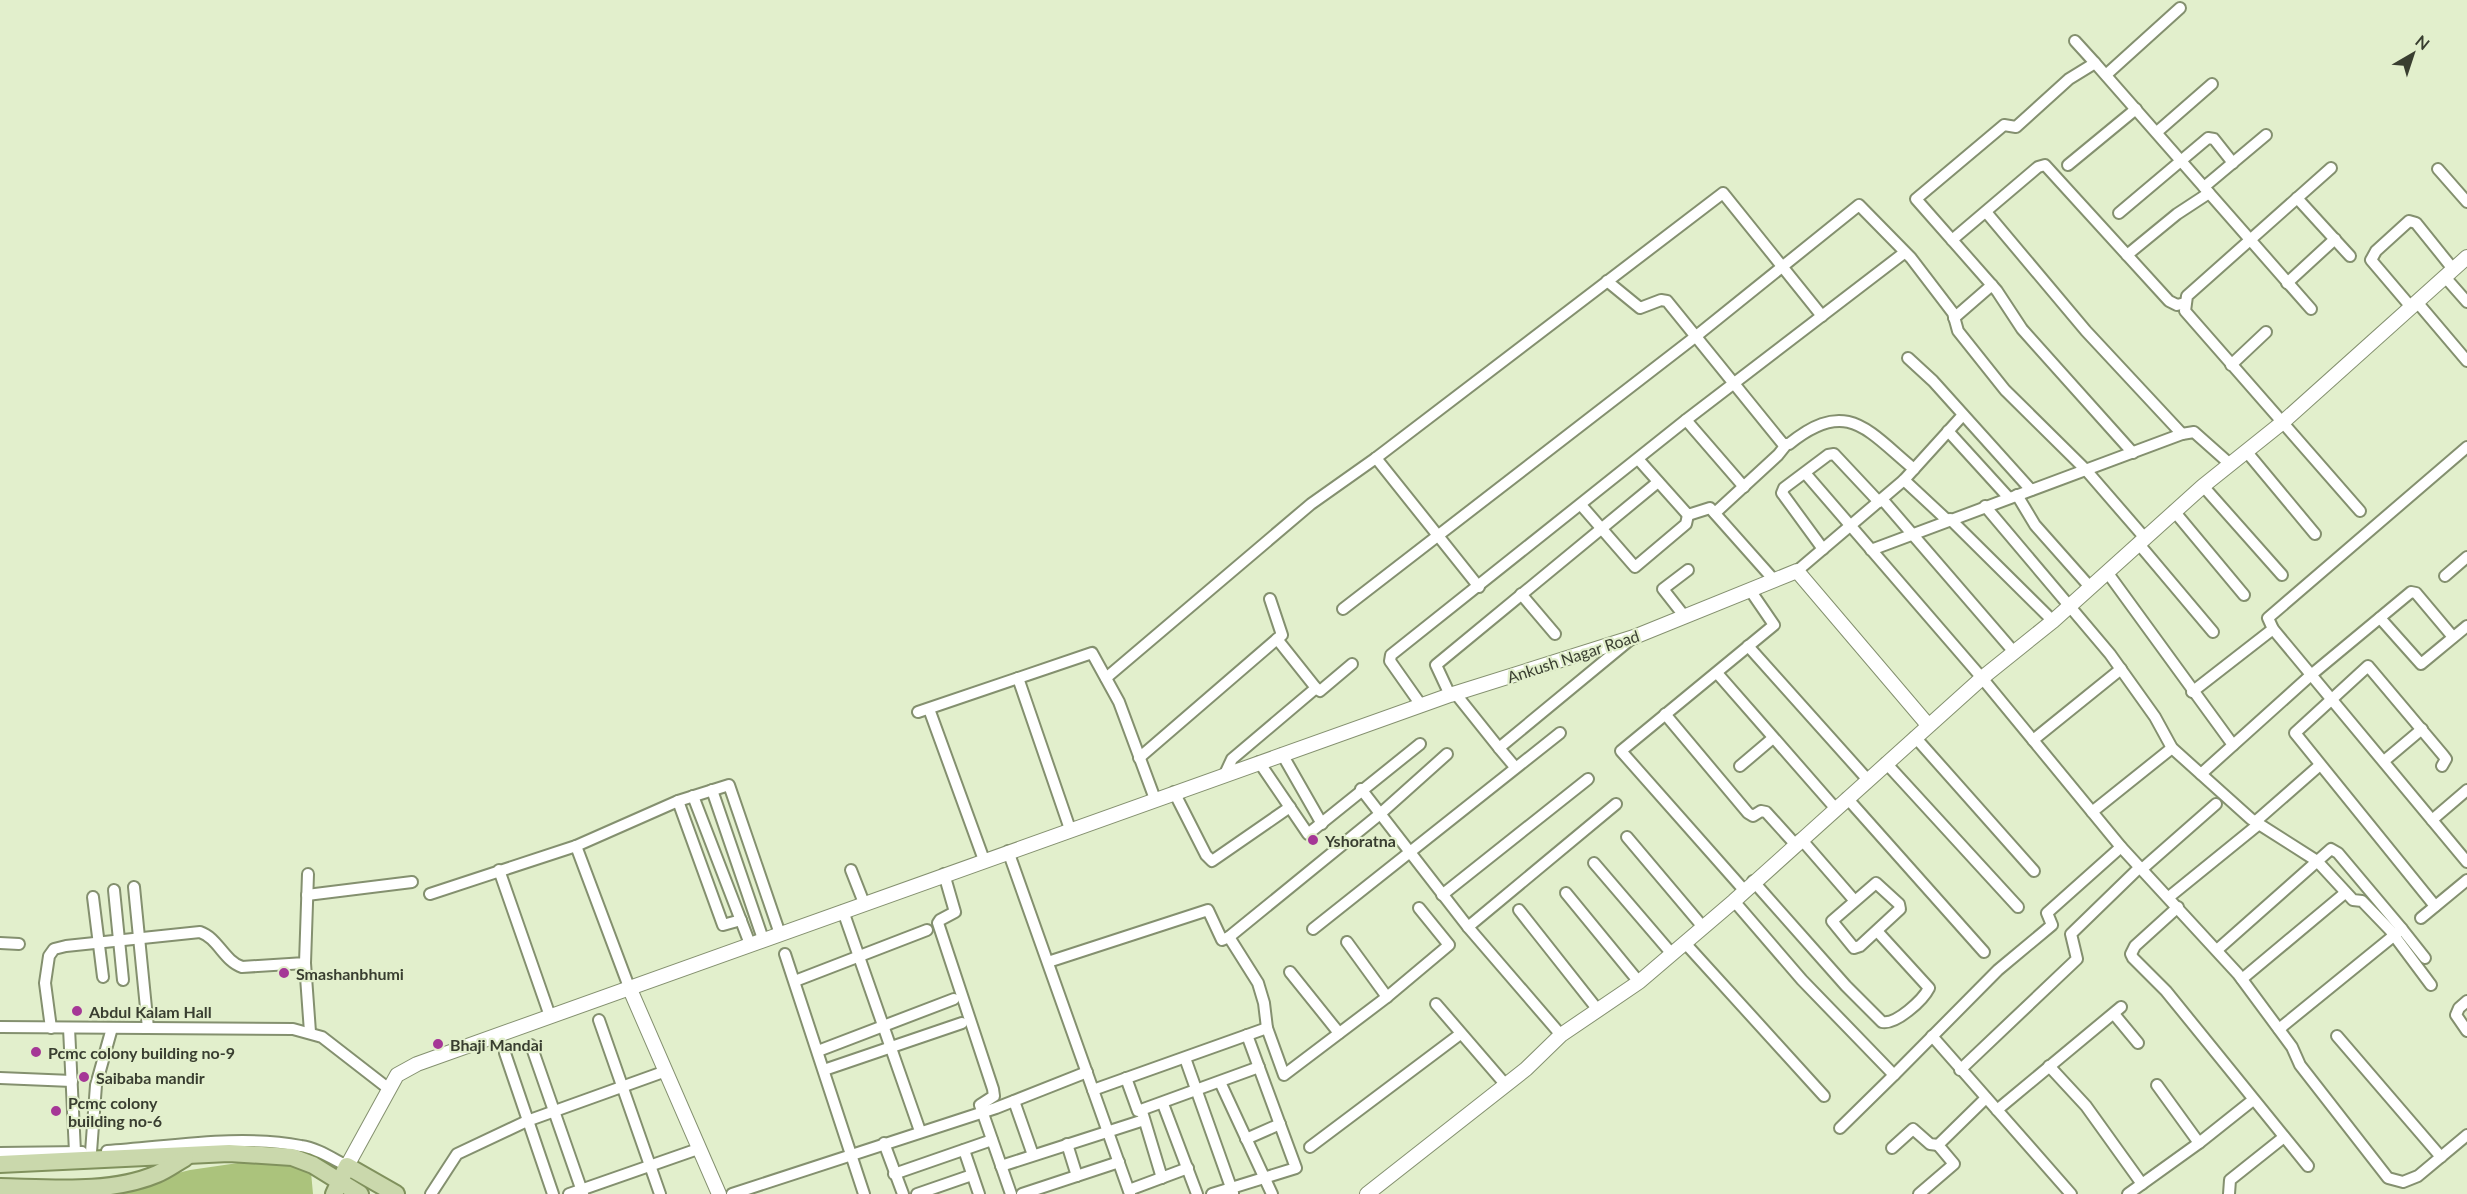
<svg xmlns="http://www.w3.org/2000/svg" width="2467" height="1194" viewBox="0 0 2467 1194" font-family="Lato,sans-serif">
<rect width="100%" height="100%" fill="#e2efcc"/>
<path fill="#abc37c" d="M277,1162L295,1163L311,1172L313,1194H0L142,1182L190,1170L238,1163Z"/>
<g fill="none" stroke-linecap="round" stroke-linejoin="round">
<defs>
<g id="minor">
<path d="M2075,41L2095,63"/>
<path d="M2107,74L2180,8"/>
<path d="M2157,132L2212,84"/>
<path d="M2068,165L2136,109"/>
<path d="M2331,168L2187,296L2185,311L2360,511"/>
<path d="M2438,169L2467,202"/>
<path d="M2204,187L2266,135"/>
<path d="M2297,198L2350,256"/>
<path d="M1986,212L2086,331L2182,434"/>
<path d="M2119,213L2208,138L2214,139L2233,163"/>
<path d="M1952,240L2038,167L2045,165L2169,301L2177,305L2185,303"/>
<path d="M2127,255L2177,214L2209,193"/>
<path d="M2445,277L2467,302"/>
<path d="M1607,281L1640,308L1661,300L1667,301L1783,444H1789C1847,397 1867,430 1914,469"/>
<path d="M2287,283L2335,239"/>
<path d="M2417,302L2467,361"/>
<path d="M2411,307L2371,260L2376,251L2409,221L2416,223L2453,269"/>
<path d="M1954,318L1992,285"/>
<path d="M1908,358L1933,381L2031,490"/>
<path d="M2231,365L2266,332"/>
<path d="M1686,420L1744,487"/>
<path d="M1948,431L2009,498"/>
<path d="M2467,447L2268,618L2273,629L2467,862"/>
<path d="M2246,451L2315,534"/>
<path d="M2133,453L2022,329L1997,291L1916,199L2004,125L2016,127L2069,79L2095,63L2311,309"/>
<path d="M1376,458L1479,587"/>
<path d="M1638,459L1688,515L1710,508L1774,580"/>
<path d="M1805,473L1982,678L2121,847L2238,974L2292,1047L2300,1065L2388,1178L2403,1182L2418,1176L2467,1135"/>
<path d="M1904,480L1947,520"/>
<path d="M2203,486L2282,575"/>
<path d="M2017,495L2035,525L2090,587"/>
<path d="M1882,499L2014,652"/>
<path d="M1581,505L1635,567L1686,524L1688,515"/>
<path d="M1985,506L2110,654L2155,717L2172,748L2251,819L2317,861L2353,900L2362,901L2390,930L2431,985"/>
<path d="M2174,511L2244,595"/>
<path d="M1715,513L1778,455L1786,445"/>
<path d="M1950,519L2053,621"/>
<path d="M2138,543L2213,632"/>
<path d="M1823,549L1782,493L1784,488L1828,455L1834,454L1879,502"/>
<path d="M1871,550L2182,434L2194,432L2230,464"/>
<path d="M1797,571L1904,480L1962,416"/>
<path d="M2107,572L2233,745"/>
<path d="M2445,576L2467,557"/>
<path d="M1521,594L1555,634"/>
<path d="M1270,599L1282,635L1277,639"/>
<path d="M1343,609L1695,337L1859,205L1911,258L1953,313L1958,331L2005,390L2086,470L2144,537"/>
<path d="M1685,617L1663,589L1688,570"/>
<path d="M2380,618L2421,664L2467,626"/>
<path d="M1748,646L1868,780"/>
<path d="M1717,673L1836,809"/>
<path d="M1018,678L1070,829"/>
<path d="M1106,678L1311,504L1376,458L1723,193L1822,316"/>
<path d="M1316,688L1320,691L1352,664"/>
<path d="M2192,692L2273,629"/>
<path d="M1455,693L1499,748L1631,639"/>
<path d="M1450,695L1436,665L1658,482"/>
<path d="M1421,705L1390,661L1391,655L1686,420L1904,253"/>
<path d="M929,709L984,860"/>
<path d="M918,712L1092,653L1119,702L1155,799"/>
<path d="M1665,714L1748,813L1753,816L1761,811L1766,812L1795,844"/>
<path d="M1915,737L2034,871"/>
<path d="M2033,740L2121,669"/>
<path d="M1499,748L1515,767"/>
<path d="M1282,754L1322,824"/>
<path d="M1139,758L1277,639L1316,688L1232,759L1225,774"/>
<path d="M2384,761L2422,729"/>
<path d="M1259,762L1308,834L1420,744"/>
<path d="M1886,763L2018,907"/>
<path d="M1740,766L1773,738"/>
<path d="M2201,774L2311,675L2411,592L2416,593L2453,637"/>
<path d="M1361,789L1468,927L1561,1035"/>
<path d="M712,790L763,939"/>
<path d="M1174,792L1206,855L1212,861L1290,807"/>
<path d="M693,796L750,944"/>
<path d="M1847,798L1984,952"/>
<path d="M678,801L723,925L741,920"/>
<path d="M2092,812L2172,748"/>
<path d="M2432,820L2467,790"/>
<path d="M2255,822L2320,765"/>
<path d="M1627,837L1703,927"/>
<path d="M1801,839L1854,900"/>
<path d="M576,846L629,987"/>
<path d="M1008,851L1130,1194"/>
<path d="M1594,863L1672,954"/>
<path d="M2142,869L2216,804"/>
<path d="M499,870L550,1016"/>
<path d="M851,870L864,903"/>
<path d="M944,874L955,912L940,920L938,923L993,1089L994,1096L980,1105L1011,1194"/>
<path d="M1753,881L1846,986L1882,1022C1896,1025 1923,1000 1929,988L1877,931"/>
<path d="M1876,883L1899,904L1900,909L1860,946L1854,948L1832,921Z"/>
<path d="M134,887L148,1028"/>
<path d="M114,890L123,980"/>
<path d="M1744,890L1621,751L1774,625L1750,590"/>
<path d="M1566,893L1639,982"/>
<path d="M430,894L576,846L678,801L729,785L780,934"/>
<path d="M307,895L412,882"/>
<path d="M1442,895L1588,779"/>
<path d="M93,897L103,977"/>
<path d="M2169,897L2259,824"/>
<path d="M1734,901L1802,980L1894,1075L1998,970L2052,925L2047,913L2121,847"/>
<path d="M2435,906L2295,733L2368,666L2443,755L2446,759L2442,766"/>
<path d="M2178,907L2135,946L2131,954L2133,958L2166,991L2308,1166"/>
<path d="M1519,910L1598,1010"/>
<path d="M843,911L920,1131"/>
<path d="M2421,918L2467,880"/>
<path d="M1468,927L1616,804"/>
<path d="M1313,929L1560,733"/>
<path d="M2402,929L2425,958"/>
<path d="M1229,937L1380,814L1447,754"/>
<path d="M1347,942L1387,997"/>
<path d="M0,943L19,944"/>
<path d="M1685,943L1824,1096"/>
<path d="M2217,950L2331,849L2338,853L2402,929L2279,1029"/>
<path d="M785,954L864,1194"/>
<path d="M1048,962L1208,910L1222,940L1229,937L1258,983L1264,1003L1267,1028L1284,1075L1387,997L1449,945L1419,908"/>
<path d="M305,963L310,1032"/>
<path d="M1290,972L1339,1033"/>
<path d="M2242,979L2345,893"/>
<path d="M795,981L927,930"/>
<path d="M2467,1001L2459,1008L2456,1015L2467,1031"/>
<path d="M1436,1004L1505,1084"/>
<path d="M2114,1014L2138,1043"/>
<path d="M599,1020L660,1194"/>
<path d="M0,1027L293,1029L322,1037L389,1089"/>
<path d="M51,1028L45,983L49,956L54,949L66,946L200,932C218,938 224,961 242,967L305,963L308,874"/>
<path d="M69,1028L75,1152"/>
<path d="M1932,1036L2071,1194"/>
<path d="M2337,1036L2441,1157"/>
<path d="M531,1045L583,1194"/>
<path d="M818,1051L954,999"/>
<path d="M505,1053L553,1194"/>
<path d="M1185,1058L1233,1193"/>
<path d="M2049,1066L2086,1106L2142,1184"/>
<path d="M824,1070L962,1023"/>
<path d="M1960,1070L2077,959L2071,934L2140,867"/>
<path d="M0,1078L72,1081"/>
<path d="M1126,1078L1138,1111L1259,1067"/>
<path d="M1220,1082L1272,1194"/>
<path d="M2157,1085L2199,1143"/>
<path d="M1093,1090L1267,1028"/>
<path d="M1014,1101L1033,1155"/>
<path d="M1163,1104L1197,1194"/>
<path d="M1997,1110L2121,1007"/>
<path d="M1143,1115L1162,1178"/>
<path d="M1840,1128L1894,1075"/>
<path d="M1246,1139L1280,1124"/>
<path d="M884,1143L903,1194"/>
<path d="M1067,1144L1077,1176"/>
<path d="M1310,1147L1459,1035"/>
<path d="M1892,1148L1913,1129L1930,1144L1938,1145"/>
<path d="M964,1150L979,1194"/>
<path d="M107,1151C169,1147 239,1134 301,1146C317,1148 333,1159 347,1166"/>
<path d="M91,1152L96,1085L112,1028"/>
<path d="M0,1153L82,1152"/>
<path d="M1001,1166L1144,1120"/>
<path d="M894,1174L992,1140"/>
<path d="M1129,1190L1188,1168"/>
<path d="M431,1194L457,1154L527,1121L666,1071"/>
<path d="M569,1194L698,1149"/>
<path d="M732,1194L996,1108L1087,1072"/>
<path d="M917,1194L972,1175"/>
<path d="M1022,1194L1119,1162"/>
<path d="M1212,1194L1296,1168L1247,1035"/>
<path d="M1919,1194L1954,1164L1938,1145L1986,1098"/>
<path d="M2128,1194L2199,1143L2253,1100"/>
<path d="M2229,1194L2230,1180L2284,1137"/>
</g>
<g id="tertiary">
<path d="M629,987L719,1194"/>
<path d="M347,1166L397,1075L417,1064L1450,695L1634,637L1797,571L1928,725"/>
<path d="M1367,1194L1526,1069L1561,1035L1639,982L1734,901L1982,678L2053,621L2203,486L2283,422L2467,257"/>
</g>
<g id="primary">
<path d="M0,1164L229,1153L292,1157L313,1165L360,1194"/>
<path d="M0,1187C50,1188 110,1194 157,1174C167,1170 176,1163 185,1158"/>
<path d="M334,1194L347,1166L396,1194"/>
</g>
</defs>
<use href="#minor" stroke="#84906f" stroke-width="14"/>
<use href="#tertiary" stroke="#84906f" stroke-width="16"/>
<use href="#primary" stroke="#80915d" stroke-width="20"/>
<use href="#minor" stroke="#fff" stroke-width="10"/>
<use href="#tertiary" stroke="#fff" stroke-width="14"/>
<use href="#primary" stroke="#cad8ac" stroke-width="16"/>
</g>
<g fill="#a53796" stroke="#e2efcc" stroke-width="2">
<circle cx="1313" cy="840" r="6"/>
<circle cx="284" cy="973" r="6"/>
<circle cx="77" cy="1011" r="6"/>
<circle cx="438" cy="1044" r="6"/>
<circle cx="36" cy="1052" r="6"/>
<circle cx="84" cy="1077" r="6"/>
<circle cx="56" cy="1111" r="6"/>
</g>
<g text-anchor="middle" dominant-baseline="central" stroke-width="4.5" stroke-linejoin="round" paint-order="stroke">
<g font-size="16" fill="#393e30" stroke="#e2efcc">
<text transform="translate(1573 656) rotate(-18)">Ankush Nagar Road</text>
</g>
<g font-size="16" font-weight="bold" fill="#393e30" stroke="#e2efcc" text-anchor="start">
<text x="1325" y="840">Yshoratna</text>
<text x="296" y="973">Smashanbhumi</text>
<text x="89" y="1011">Abdul Kalam Hall</text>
<text x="450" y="1044">Bhaji Mandai</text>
<text x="48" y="1052">Pcmc colony building no-9</text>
<text x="96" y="1077">Saibaba mandir</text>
<text x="68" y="1102">Pcmc colony<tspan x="68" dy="18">building no-6</tspan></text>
</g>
</g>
<g transform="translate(2413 54) rotate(39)" stroke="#e2efcc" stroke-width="4.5" paint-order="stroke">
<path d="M0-4.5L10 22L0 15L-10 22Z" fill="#393e30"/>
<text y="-9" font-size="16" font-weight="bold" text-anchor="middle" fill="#393e30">N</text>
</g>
</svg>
